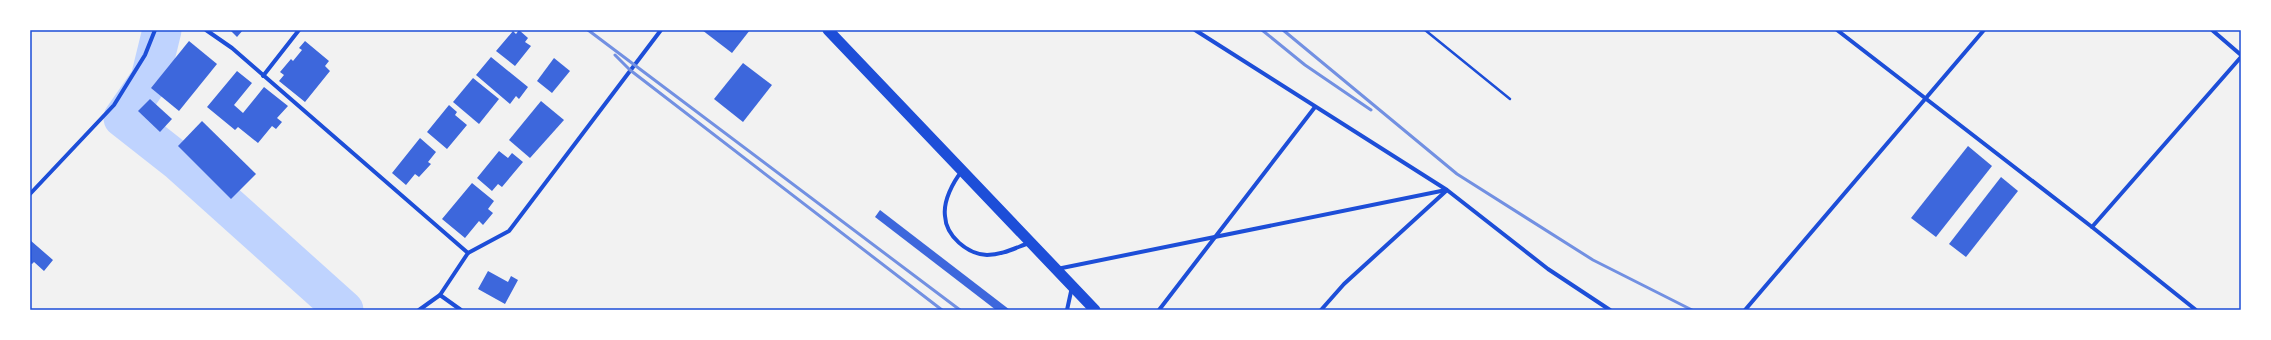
<svg xmlns="http://www.w3.org/2000/svg" width="2271" height="340" viewBox="0 0 2271 340" font-family="Signika,sans-serif">
<rect width="100%" height="100%" fill="#f2f2f2"/>
<g fill="none" stroke-linecap="round" stroke-linejoin="round">
<path stroke="#bfd3fe" stroke-width="39" d="M162,30L150,79L123,118L179,162L344,310"/>
</g>
<g fill="#3d67dc">
<path d="M230,30H243L237,37Z"/>
<path d="M519,30L528,38L525,42L531,46L515,66L496,51L513,31L516,34Z"/>
<path d="M702,30H750L732,53Z"/>
<path d="M189,41L217,64L179,111L151,88Z"/>
<path d="M305,41L329,61L325,66L330,71L305,102L279,81L284,75L280,72L291,59L293,61L302,50L299,48Z"/>
<path d="M491,57L528,87L519,99L516,96L510,104L476,75Z"/>
<path d="M554,58L570,71L552,93L537,81Z"/>
<path d="M743,63L772,85L743,122L714,99Z"/>
<path d="M237,71L252,83L234,105L243,113L264,87L288,106L277,118L282,122L276,129L272,126L258,143L238,127L235,130L207,107Z"/>
<path d="M473,78L499,99L479,124L453,102Z"/>
<path d="M150,99L172,119L160,132L138,111Z"/>
<path d="M541,101L564,120L530,158L509,140Z"/>
<path d="M449,105L457,112L455,115L467,125L447,149L427,132Z"/>
<path d="M202,121L256,174L231,199L178,146Z"/>
<path d="M420,138L436,152L428,162L431,164L419,177L415,174L406,185L392,173Z"/>
<path d="M1968,146L1992,166L1936,237L1911,218Z"/>
<path d="M499,151L508,158L512,153L523,162L502,187L498,184L492,191L477,178Z"/>
<path d="M2001,177L2018,191L1966,257L1949,244Z"/>
<path d="M472,183L494,201L488,209L493,213L483,225L479,221L465,238L442,219Z"/>
<path d="M880,210L1010,310H996L875,217Z"/>
<path d="M30,240L53,260L44,271L34,262L32,264L30,263Z"/>
<path d="M488,271L508,282L511,276L518,280L505,304L478,289Z"/>
</g>
<g fill="none" stroke-linecap="round" stroke-linejoin="round">
<path stroke="#1d4ed8" stroke-width="2.5" d="M1425,30L1510,99"/>
<g stroke="#1d4ed8" stroke-width="4">
<path d="M206,30L232,48L468,253L440,295L419,310"/>
<path d="M1195,30L1447,190L1548,269L1610,310"/>
<path d="M1837,30L2092,227L2196,310"/>
<path d="M2212,30L2241,55"/>
<path d="M263,76L299,30"/>
<path d="M962,171C953,182 943,201 945,216C946,236 967,254 987,255C1002,255 1015,248 1029,243"/>
<path d="M30,194L114,105L145,55L155,30"/>
<path d="M2092,227L2241,57"/>
<path d="M468,253L509,231L661,30"/>
<path d="M1057,269L1446,190"/>
<path d="M440,295L461,310"/>
<path d="M1067,310L1072,287"/>
<path d="M1159,310L1315,107"/>
<path d="M1321,310L1344,284L1446,191"/>
<path d="M1745,310L1984,30"/>
</g>
<path stroke="#1d4ed8" stroke-width="11" d="M828,30L1095,310"/>
<g stroke="#7290e2" stroke-width="3">
<path d="M588,30L960,310"/>
<path d="M1262,30L1305,65L1371,110"/>
<path d="M1283,30L1457,174L1593,260L1692,310"/>
<path d="M615,55L630,70L942,310"/>
</g>
</g>
<rect width="2271" height="340" fill="none" stroke="#ffffff" stroke-width="62"/>
<rect x="31" y="31" width="2209" height="278" fill="none" stroke="#1d4ed8" stroke-width="1.5"/>
</svg>
